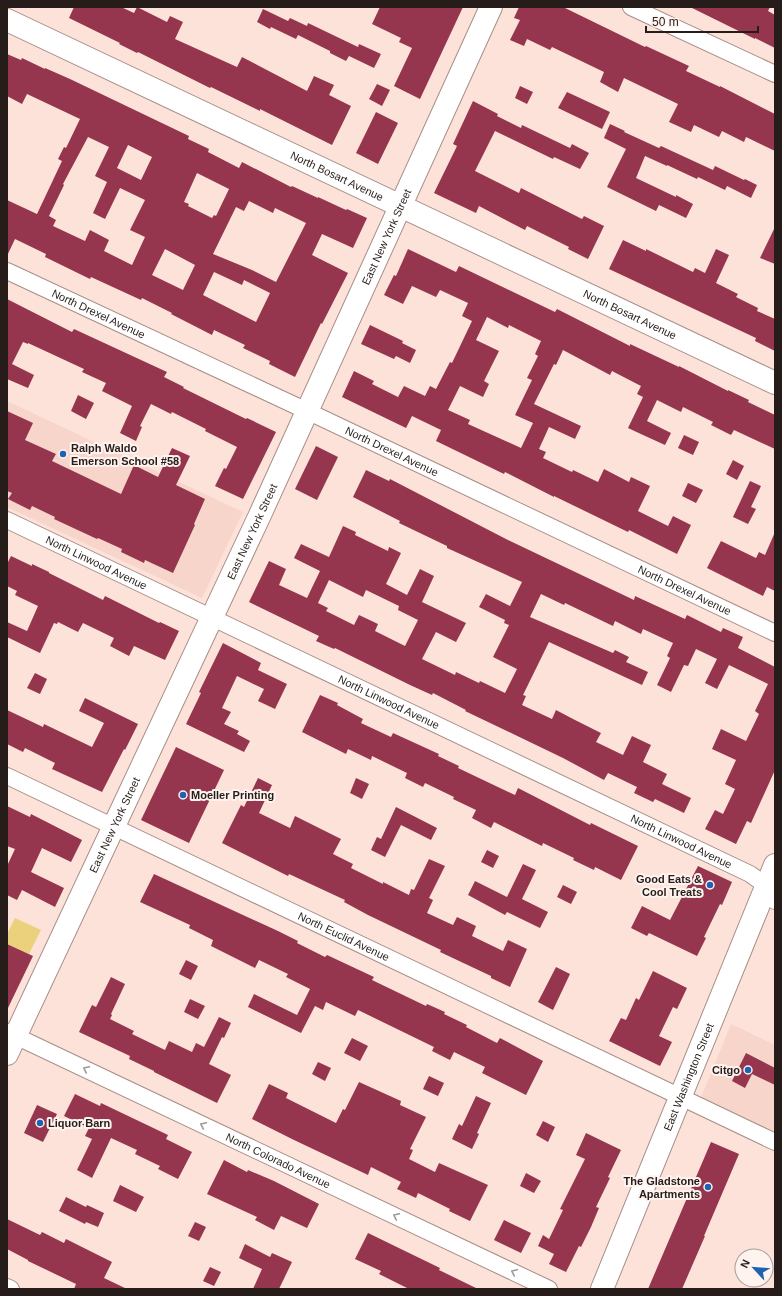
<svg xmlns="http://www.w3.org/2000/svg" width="782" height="1296" viewBox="0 0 782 1296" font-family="Arial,sans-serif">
<rect width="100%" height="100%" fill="#fde2da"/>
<g fill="#f8d5cb">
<path d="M7,401L243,512L202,598L7,507Z"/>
<path d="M731,1024L775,1045V1136L700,1100Z"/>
</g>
<path fill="#ecd17d" d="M15,918L41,930L29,954L7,944V934Z"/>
<g fill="#95364e" fill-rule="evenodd">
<path d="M74,7H121L134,13L137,7L167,22L170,16L183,22L175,39L237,67L242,57L307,91L314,76L334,85L329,95L351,106L332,145L260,109V111L211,87L210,88L138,52L137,53L119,44L120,43L69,18Z"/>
<path d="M380,7H463L420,99L394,86L412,48L399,42L401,38L372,24Z"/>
<path d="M519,7H563L645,47L646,46L689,66L686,71L720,87V86L775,114V151L746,137L744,142L722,131L719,137L694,125L691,132L669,122L678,104L624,78L618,92L600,82L604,72L552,47L550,50L527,39L524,46L510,40L520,20L514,18Z"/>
<path d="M690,7H770L768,11L775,15V48L755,38V39Z"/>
<path d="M263,9L288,21L290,18L307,26L308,23L358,47L359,44L381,54L374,68L349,56L346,61L330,53V51L298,35L296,39L271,27L270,29L257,22Z"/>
<path d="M7,54L21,60L22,58L45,69V68L70,79L189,136L188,139L209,149L208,152L239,168L242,162L291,187L292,186L318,198V197L346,210L347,209L367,218L353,248L322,234L312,255L348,273L322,324L321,323L295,377L269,364L270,361L243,348L245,345L214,330L212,335L171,314L172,313L142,298L141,300L91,277L90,279L45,257L46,254L15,239L7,256V200L37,214L62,161L58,159L64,147L66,148L80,119L27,94L22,104L7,96ZM88,137L109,147L95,176L107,182L93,213L105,219L120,188L145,200L130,230L145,237L132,265L104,251L109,240L90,230L85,241L53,226L56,220L49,216L64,185L63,184ZM128,145L152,157L141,180L117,168ZM197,173L229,189L216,216L214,215L212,218L188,206L189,204L184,202ZM249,201L273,213L275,208L306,223L276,282L252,270L213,254L236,207L244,211ZM165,249L195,265L183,290L152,275ZM214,272L242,285L244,280L270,293L256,322L203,295Z"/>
<path d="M377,84L390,90L382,106L369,99Z"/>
<path d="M520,86L533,92L527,104L515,98Z"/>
<path d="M567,92L610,112L602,129L558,108Z"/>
<path d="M473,101L498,114L497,116L521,128L522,125L570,148L572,144L589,153L580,169L554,157L553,159L495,131L475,171L519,193L521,188L582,219L584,216L604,226L588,259L568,249L569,247L527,226L525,230L479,206L476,213L434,193L457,146L453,144Z"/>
<path d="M376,112L398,123L378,164L356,153Z"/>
<path d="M610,124L625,131L624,132L659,148L661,146L713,170L715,166L744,180L745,179L757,185L751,198L727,186L725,190L698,177L697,179L667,165V166L645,156L636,178L676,197V195L693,204L686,218L659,205L656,211L607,187L626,149L604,138Z"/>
<path d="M775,227V264L760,258Z"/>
<path d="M623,240L646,251V249L693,272L695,268L705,273L716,249L729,255L716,283L738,294L736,297L758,308L757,311L775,319V351L755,341L756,338L609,269Z"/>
<path d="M408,249L456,272L459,266L555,312L557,309L630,346V344L679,367V366L728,391V390L749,400L748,402L775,415V449L734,430L731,435L711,425L713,422L683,407L681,412L657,400L647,421L671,433L665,445L643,435L628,428L643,397L637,394L641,386L612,371L610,375L563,350L556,365L554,364L534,404L581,426L575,439L549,427L539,449L546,452L543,458L572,472L573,470L598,482L604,469L629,482L631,477L650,486L638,511L668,526L673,516L691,525L677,554L629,530L628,532L554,496V497L505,472L504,474L436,441L441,430L412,416L406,428L342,397L354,371L374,381L372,384L398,397L404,386L425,396L430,386L436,389L450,362L452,363L472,321L462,316L468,303L440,290L436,297L412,286L403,304L384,295L394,275L396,276ZM487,317L508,328L509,325L541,341L535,354L538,356L527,378L532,380L515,415L533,423L521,448L468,424L470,420L448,410L460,386L483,397L489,384L484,381L499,351L476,340Z"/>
<path d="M7,299L72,332L74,329L167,372L164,377L184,387L183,388L246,419L247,418L276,432L243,499L215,486L224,468L226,469L237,447L205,431L206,429L172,412L171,414L151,404L140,426L142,427L136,441L120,433L132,406L102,391L106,383L82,372L84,369L28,343V344L23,342L12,364L34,375L28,388L7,379Z"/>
<path d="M370,325L403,341L402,343L416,350L410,363L396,356L394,359L361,344Z"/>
<path d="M78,395L94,403L86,419L71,411Z"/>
<path d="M7,411L33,423L25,440L56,454L52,461L121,494L134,465L158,477L172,448L190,456L176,485L205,499L194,524L195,525L173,573L145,560L144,563L121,552L122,549L98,538L97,539L54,519L55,517L32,506L30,510L8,499L12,493L7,491Z"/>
<path d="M684,435L699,442L693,455L678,448Z"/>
<path d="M316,446L338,457L317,500L295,489Z"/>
<path d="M733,460L744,466L737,480L726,474Z"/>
<path d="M366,470L389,481L390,479L506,539L634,600L635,596L685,619L687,615L721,632L723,628L743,637L738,648L775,667V770L751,823L747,821L736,844L705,829L715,810L723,814L735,789L725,784L736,760L712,749L721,729L746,741L759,714L755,711L768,684L729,665L717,689L705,683L717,659L696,649L688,666L684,665L671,692L657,685L670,658L667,656L673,643L643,629L641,634L615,621L613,626L565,603L564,605L541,594L530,617L613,653L615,650L629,657L626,662L648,672L642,685L549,642L523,695L526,696L522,705L552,719L556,710L575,720L601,733L596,742L623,755L632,736L651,745L643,762L667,774L662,784L691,798L684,813L655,799L653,802L634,793L637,787L608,773L604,780L563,758L465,711L466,710L433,693L432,695L410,685L335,648L334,649L316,641L319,636L249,602L269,561L286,569L279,585L307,598L320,571L294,558L301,544L329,557L343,526L356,532L355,535L388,551L389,547L401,553L386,584L407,595L420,569L434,576L422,602L466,623L456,642L436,632L422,659L455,675L456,672L479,683L480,681L505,693L517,669L493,657L509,625L504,623L505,620L479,607L486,594L510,606L522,582L447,548V546L399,523L400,521L353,497ZM329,580L363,597L366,590L399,606L398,610L418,620L405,646L375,631L378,624L359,615L354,625L326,611L328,608L318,603Z"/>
<path d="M750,481L761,486L751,507L756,509L748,524L733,517Z"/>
<path d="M688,483L703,490L696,503L682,496Z"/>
<path d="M775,532V591L767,587L763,596L707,568L721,541L756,558L759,552L765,555Z"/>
<path d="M11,556L32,566V564L49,572V573L103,600L105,596L159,623L160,622L179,631L165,660L134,646L129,656L110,646L114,638L83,623L78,632L58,622L57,624L54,623L40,653L7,637V622L27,631L38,606L15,595L17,591L7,586V564Z"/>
<path d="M223,643L261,663L258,670L287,684L275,709L258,701L264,689L237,676L222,708L231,712L224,724L239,731L237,734L250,741L244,752L186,724L201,693L199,692Z"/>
<path d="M35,673L47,679L40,694L27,688Z"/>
<path d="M320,695L338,703L337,705L363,719L361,723L391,737L393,733L439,754L438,756L459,766L458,768L515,795L518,788L590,825L591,823L638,846L621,880L595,867L594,870L573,860L574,858L543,843L542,846L494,822L491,828L472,818L476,810L453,799L454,797L425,783L423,787L405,778L407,773L372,756L371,760L348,749L346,754L302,732Z"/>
<path d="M85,698L138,724L125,750L124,749L102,792L52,769L55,763L25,748L23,752L7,744V710L43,727L44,724L92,747L104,723L79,711Z"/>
<path d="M176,747L224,770L189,843L141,820Z"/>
<path d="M258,778L272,785L259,813L290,828L295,816L341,839L333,854L353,864L351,868L383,884V882L409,895L411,889L414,890L429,859L445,866L429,898L433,900L427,913L453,925L457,917L476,926L472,936L503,951L508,940L527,949L510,987L491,978V976L440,952L441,950L368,915L344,902L345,900L289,874L288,876L222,843L241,805L244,807Z"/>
<path d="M356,778L369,784L362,799L350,793Z"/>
<path d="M7,806L30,817L31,814L82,840L71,862L42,848L31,872L64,888L55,907L22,890L17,900L7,895V866L15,849L7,846Z"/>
<path d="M396,807L437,828L431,840L401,825L385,857L371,850L377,837L381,839Z"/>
<path d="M487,850L499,856L493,868L481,862Z"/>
<path d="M523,864L536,870L522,899L548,912L540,928L507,912L505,915L468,895L475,881L507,897Z"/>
<path d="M698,866L732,882L722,905L720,904L704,937L706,938L697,956L649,933L647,936L631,928L642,906L670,920Z"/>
<path d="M154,874L278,931L298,941L297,943L325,957L327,955L374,977L372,980L426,1006L427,1004L445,1012L444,1014L467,1025L466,1027L497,1043L500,1038L543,1061L526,1095L482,1073L485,1067L454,1052L450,1060L432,1051L434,1047L358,1010L355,1016L326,1002L323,1010L315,1006L301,1033L248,1007L254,994L297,1015L310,989L286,977L288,974L259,960L255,968L211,946L213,940L189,928L190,925L140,902Z"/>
<path d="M563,885L577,892L571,904L557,897Z"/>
<path d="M7,944L33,956L7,1010Z"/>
<path d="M186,960L198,966L191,980L179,974Z"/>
<path d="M556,967L570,974L553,1010L538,1002Z"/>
<path d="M653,971L687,988L677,1009L673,1007L659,1036L672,1042L660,1066L609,1041L621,1018L626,1020L636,998L639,1000Z"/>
<path d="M111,977L125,984L111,1014L112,1015L110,1019L134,1031L132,1034L165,1050L169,1041L192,1052L196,1043L204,1047L219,1017L231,1023L224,1038L222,1037L209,1064L231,1075L217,1103L154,1072V1071L129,1059L130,1056L79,1032L92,1005L96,1007Z"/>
<path d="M190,999L205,1006L198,1019L184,1012Z"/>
<path d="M352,1038L368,1046L360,1061L344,1053Z"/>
<path d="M746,1053L775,1068V1085L752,1074L745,1088L732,1081Z"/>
<path d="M318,1062L331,1068L325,1081L312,1074Z"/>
<path d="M429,1076L444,1083L438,1096L423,1089Z"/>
<path d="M359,1082L401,1101L400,1105L426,1117L410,1149L413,1150L409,1159L435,1172L439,1163L488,1185L470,1221L449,1211L450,1209L418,1193L416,1198L397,1189L401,1182L371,1167L368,1175L294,1140L252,1119L269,1084L288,1093L286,1098L336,1123L343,1109L345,1110Z"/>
<path d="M75,1094L100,1106L101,1103L168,1135L166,1139L192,1152L178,1179L158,1169L160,1166L135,1154L137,1150L111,1138L92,1178L77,1170L92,1139L85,1136L89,1128L64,1116Z"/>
<path d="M476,1096L491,1103L477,1133L479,1134L472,1149L452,1139L459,1124L462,1126Z"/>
<path d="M37,1105L57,1114L43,1142L24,1133Z"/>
<path d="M543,1121L555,1127L548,1142L536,1135Z"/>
<path d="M586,1133L621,1150L608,1177L610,1178L596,1207L599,1208L591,1227L581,1247L579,1246L566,1272L549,1264L554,1254L538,1246L543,1235L549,1239L563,1210L560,1209L585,1159L576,1155Z"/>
<path d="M711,1142L739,1154L704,1236H705L682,1289H648Z"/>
<path d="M224,1160L247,1172L248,1170L274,1181L319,1204L307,1228L281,1216L274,1230L255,1220L257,1217L207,1194Z"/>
<path d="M526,1173L541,1181L534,1193L520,1186Z"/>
<path d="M120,1185L144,1197L136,1212L113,1201Z"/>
<path d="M66,1197L86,1207L87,1205L104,1213L98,1227L86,1222L85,1224L59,1211Z"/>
<path d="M7,1219L40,1235L42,1232L64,1243L66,1239L112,1262L104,1278L127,1289H74L76,1284L28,1261V1260L7,1249Z"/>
<path d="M504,1220L531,1233L521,1253L494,1240Z"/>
<path d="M195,1222L206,1227L199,1241L188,1236Z"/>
<path d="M368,1233L440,1268L439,1270L478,1289H409L379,1274L381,1271L355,1259Z"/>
<path d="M245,1244L270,1257L272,1253L292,1262L279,1289H253L262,1269L239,1258Z"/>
<path d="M210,1267L221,1272L214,1286L203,1281Z"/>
</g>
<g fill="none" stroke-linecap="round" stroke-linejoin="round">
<defs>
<g id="street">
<path d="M631,7L775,74"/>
<path id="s1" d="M7,271L307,411L775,633"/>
<path id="s2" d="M7,520L750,874L761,882L765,890L775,901"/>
<path id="s3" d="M7,776L775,1142"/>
<path id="s4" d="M7,1032L549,1289"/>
<path d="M7,1287L11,1289"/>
</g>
<g id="secondary">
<path id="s5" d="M7,20L775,383"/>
<path id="s6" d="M7,1054L259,517L491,7"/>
</g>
<g id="primary">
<path id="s7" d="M602,1289L775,865"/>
</g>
</defs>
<use href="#street" stroke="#a78e87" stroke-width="18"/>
<use href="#secondary" stroke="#a78e87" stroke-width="24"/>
<use href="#primary" stroke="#a78e87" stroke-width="24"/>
<use href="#street" stroke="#fff" stroke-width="16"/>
<use href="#secondary" stroke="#fff" stroke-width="22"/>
<use href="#primary" stroke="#fff" stroke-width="22"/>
</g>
<defs><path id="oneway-chevron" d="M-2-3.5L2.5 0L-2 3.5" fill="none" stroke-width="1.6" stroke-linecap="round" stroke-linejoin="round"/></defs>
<g stroke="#9d9998">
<use href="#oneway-chevron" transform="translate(86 1069) rotate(-155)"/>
<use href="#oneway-chevron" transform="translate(203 1125) rotate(-155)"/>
<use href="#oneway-chevron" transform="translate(396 1216) rotate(-155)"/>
<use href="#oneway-chevron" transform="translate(514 1272) rotate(-155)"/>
</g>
<g fill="#1f62b3" stroke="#fff3f0" stroke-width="1.5">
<circle cx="63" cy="454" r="4"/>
<circle cx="183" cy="795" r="4"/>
<circle cx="710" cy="885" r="4"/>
<circle cx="748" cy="1070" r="4"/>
<circle cx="40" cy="1123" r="4"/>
<circle cx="708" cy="1187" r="4"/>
</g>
<g text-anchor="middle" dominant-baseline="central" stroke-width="4" stroke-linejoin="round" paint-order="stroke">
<g font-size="11" fill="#261d1a" stroke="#fff3f0">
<text stroke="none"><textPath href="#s5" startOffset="365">North Bosart Avenue</textPath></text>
<text stroke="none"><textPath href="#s6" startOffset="901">East New York Street</textPath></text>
<text stroke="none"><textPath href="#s1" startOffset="101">North Drexel Avenue</textPath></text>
<text stroke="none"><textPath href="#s5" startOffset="689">North Bosart Avenue</textPath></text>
<text stroke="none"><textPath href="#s1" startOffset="425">North Drexel Avenue</textPath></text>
<text stroke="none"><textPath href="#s6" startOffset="577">East New York Street</textPath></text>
<text stroke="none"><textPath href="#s2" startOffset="99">North Linwood Avenue</textPath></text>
<text stroke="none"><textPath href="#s1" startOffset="749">North Drexel Avenue</textPath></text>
<text stroke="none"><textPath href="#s2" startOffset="423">North Linwood Avenue</textPath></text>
<text stroke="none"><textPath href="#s6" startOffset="253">East New York Street</textPath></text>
<text stroke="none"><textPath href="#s2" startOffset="747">North Linwood Avenue</textPath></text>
<text stroke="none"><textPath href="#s3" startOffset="373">North Euclid Avenue</textPath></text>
<text stroke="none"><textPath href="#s7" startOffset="229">East Washington Street</textPath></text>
<text stroke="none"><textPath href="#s4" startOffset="300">North Colorado Avenue</textPath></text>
</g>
<g font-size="11" font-weight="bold" fill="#261d1a" stroke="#fff3f0" text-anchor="start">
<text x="71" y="448">Ralph Waldo<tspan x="71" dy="13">Emerson School #58</tspan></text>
<text x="191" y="795">Moeller Printing</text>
<text x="702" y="879" text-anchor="end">Good Eats &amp;<tspan x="702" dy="13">Cool Treats</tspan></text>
<text x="740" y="1070" text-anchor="end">Citgo</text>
<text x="48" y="1123">Liquor Barn</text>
<text x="700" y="1181" text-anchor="end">The Gladstone<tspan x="700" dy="13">Apartments</tspan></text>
</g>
</g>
<rect width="782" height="1296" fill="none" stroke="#261d1a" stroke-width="16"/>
<g transform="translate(754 1268) rotate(296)"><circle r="19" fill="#fff3f0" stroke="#a89d9a"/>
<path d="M0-3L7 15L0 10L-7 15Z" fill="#1f62b3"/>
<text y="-6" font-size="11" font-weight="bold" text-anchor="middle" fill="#261d1a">N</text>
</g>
<path d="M646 26v6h112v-6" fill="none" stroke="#261d1a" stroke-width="2"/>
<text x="652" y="26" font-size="12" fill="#261d1a" stroke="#fff3f0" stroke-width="3" paint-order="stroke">50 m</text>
</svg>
